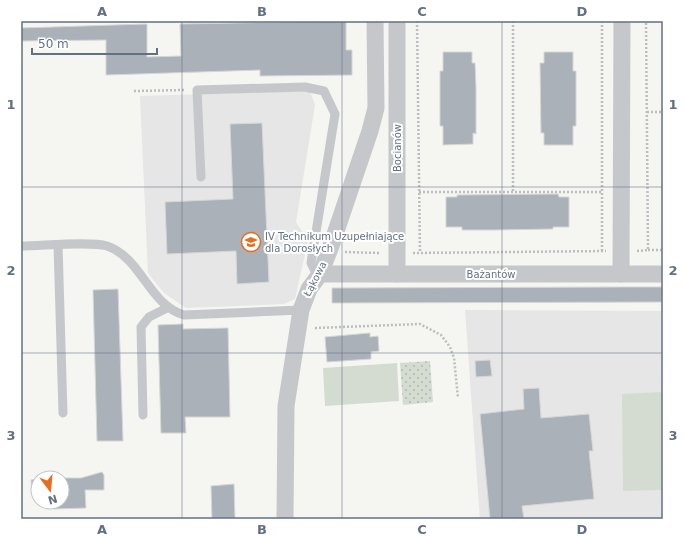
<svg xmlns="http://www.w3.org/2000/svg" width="684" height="540" viewBox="0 0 684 540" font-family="'DejaVu Sans',sans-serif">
<defs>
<pattern id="park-dots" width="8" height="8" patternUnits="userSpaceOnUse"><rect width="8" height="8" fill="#d4dcd2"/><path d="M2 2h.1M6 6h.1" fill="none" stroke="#b0b7b0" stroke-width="1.8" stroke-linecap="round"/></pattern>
</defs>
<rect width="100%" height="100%" fill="#f5f5f1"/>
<g fill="#e5e6e5">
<path d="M310,91L315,105L296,222L308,241L295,299L284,304L186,308L164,293L148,273L140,96Z"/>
<path d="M465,310L663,311V519H480Z"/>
</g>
<g fill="#d4dcd2">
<path d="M397,363L399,401L325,406L323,368Z"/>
<path d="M663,392V490L623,491L622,394Z"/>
</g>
<path fill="url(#park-dots)" d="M430,361L433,402L403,405L400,363Z"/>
<g fill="#aab1b8" stroke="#d6d6d4">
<path d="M346,21V50H352V75L260,76V70L106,75V40L21,41V28L147,24V57L181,56L180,24Z"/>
<path d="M443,52H472V63H475L476,88V134L473,133V144L443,145V126H440V71H443Z"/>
<path d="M544,52H573V71H576V126H573V145H544V133H541L540,63H544Z"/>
<path d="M262,123L269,282L237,284L236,251L167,254L165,202L233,199L230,124Z"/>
<path d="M558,194L559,197H569V227H553V229L495,230H462V227H446V197H457V195Z"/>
<path d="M624,287H663V302L332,303V288Z"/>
<path d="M118,289L123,441H97L93,290Z"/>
<path d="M183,324V329L228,328L230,417H185L186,433H161L158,325Z"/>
<path d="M370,333V337L378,336L379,351L371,352V359L327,362L325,337Z"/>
<path d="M490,360L492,376L476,377L475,361Z"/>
<path d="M539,388L541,418L589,414L593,451H589L594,499L522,506L524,519H490L480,414L524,409L523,389Z"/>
<path d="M102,472L104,475V490H85L86,508L54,509L53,502H62V478H81Z"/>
<path d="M38,479V492L32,493L31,480Z"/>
<path d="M234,484L235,519H212L211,486Z"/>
</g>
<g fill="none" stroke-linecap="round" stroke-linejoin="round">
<g stroke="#bcbdc0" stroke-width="2.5" stroke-dasharray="2 2" stroke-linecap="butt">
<path d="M417,21L420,253"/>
<path d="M513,21V192"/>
<path d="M534,21H602"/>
<path d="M602,21V251"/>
<path d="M134,91L184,90"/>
<path d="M647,112H663"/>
<path d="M419,192H602"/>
<path d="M648,250H663"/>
<path d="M637,251L648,250L646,21"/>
<path d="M345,252L380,253"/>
<path d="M413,253L606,251"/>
<path d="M315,328L420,324L441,335L450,347L454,358L458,398"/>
</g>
<g stroke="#c5c7cb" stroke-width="9">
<path d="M201,177L197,90L305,87L324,91L335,114L311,263L315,271L320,274"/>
<path d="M58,245L63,413"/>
<path d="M21,246C42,246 90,241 107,246C142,258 148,304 184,315L301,310"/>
<path d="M143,415L141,327L149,317L167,308"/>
</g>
<g stroke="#c5c7cb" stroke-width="17">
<path d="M397,21V274"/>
<path d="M320,274H663"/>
<path d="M621,274L622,21"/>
<path d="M285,519L286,406L301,310L309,289L320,274L331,246L370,131L376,108L375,21"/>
</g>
</g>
<path fill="none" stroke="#637083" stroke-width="1" stroke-opacity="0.55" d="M182,21V519M342,21V519M502,21V519M21,187H663M21,353H663"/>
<defs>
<symbol id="school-ring" viewBox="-11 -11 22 22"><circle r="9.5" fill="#fff" stroke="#e76e1f" stroke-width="1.5"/><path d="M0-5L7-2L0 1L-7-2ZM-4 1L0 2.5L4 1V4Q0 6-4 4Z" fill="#e76e1f"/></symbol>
</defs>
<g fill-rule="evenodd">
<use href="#school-ring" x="240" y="231" width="22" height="22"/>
</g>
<g text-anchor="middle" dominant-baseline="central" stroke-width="4" stroke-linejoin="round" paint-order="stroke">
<g font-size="10" fill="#637083" stroke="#fff">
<text transform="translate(397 148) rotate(-90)">Bocianów</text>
<text x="491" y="274">Bażantów</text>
<text transform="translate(315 279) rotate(-63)">Łąkowa</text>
</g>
<g font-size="10" fill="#637083" stroke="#fff" text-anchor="start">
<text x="265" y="236">IV Technikum Uzupełniające<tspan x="265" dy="12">dla Dorosłych</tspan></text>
</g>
</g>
<rect width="684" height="540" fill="none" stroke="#ffffff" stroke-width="44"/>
<g transform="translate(50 490) rotate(164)"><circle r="19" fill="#ffffff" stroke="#c1c6cd"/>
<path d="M0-3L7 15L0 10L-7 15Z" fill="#e76e1f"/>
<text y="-6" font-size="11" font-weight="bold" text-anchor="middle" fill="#637083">N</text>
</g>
<path d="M32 48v6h125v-6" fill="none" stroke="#637083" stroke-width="2"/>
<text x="38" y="48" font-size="12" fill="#637083" stroke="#ffffff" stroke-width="3" paint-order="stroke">50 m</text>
<rect x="22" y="22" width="640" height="496" fill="none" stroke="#637083" stroke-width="1.5"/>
<g font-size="13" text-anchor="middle" font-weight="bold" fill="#637083">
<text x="102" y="16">A</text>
<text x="262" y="16">B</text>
<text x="422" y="16">C</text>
<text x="582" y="16">D</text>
<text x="11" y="109">1</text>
<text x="673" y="109">1</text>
<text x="11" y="275">2</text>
<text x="673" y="275">2</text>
<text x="11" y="440">3</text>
<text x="673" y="440">3</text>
<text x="102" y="534">A</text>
<text x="262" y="534">B</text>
<text x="422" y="534">C</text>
<text x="582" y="534">D</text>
</g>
</svg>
